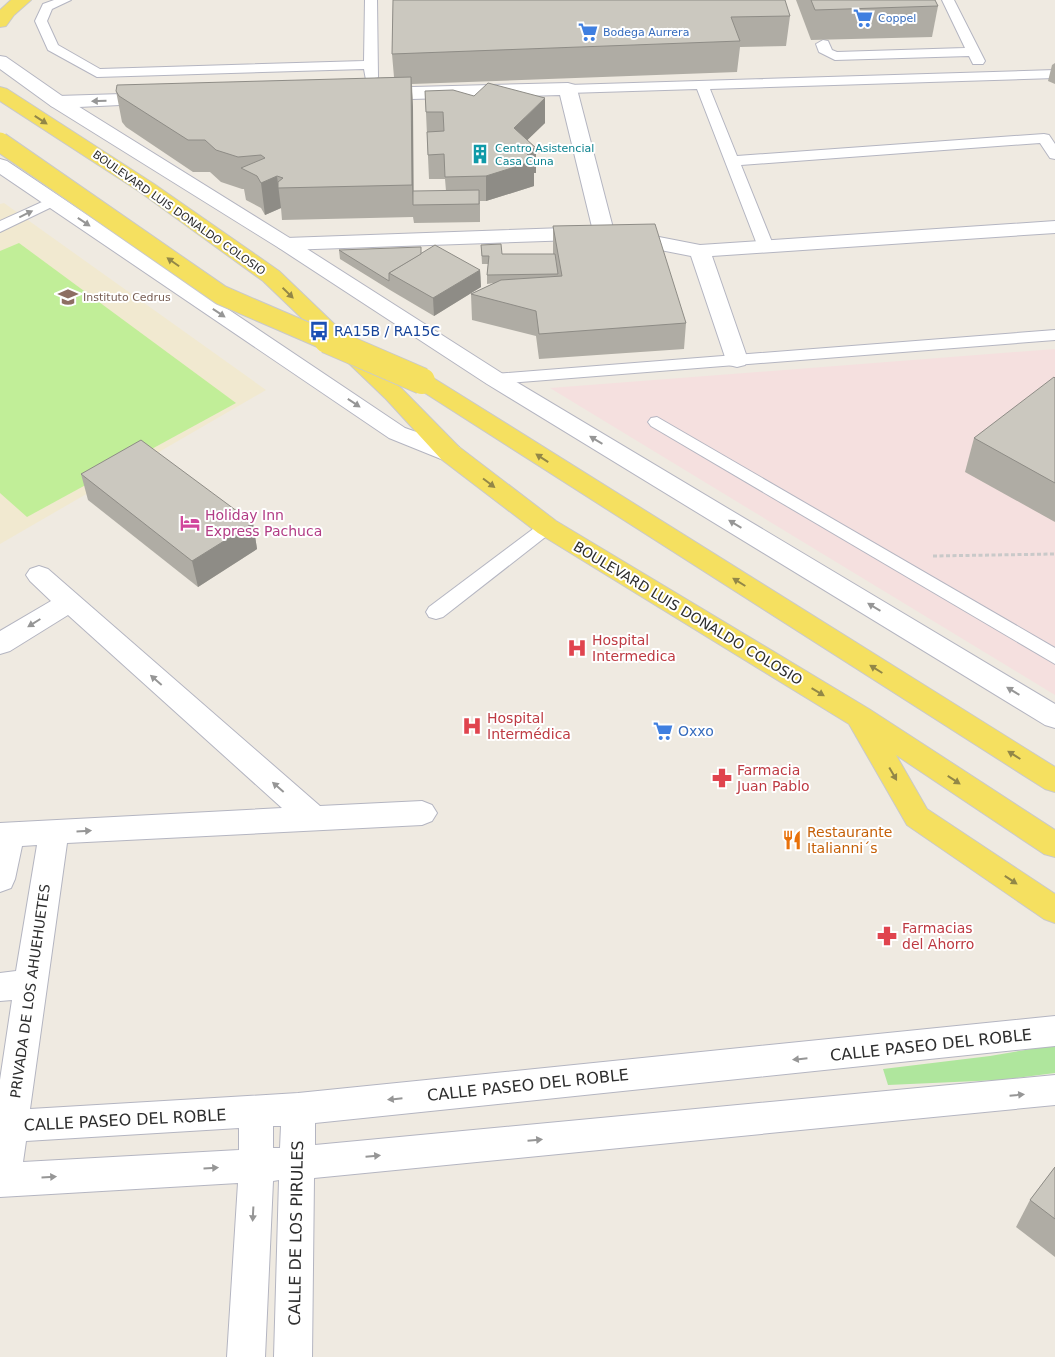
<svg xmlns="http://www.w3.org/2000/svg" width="1055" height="1357" viewBox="0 0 1055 1357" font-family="'DejaVu Sans',sans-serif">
<rect width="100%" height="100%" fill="#efeae1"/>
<path fill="#f1e9d0" d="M4,203L266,390L0,544V204Z"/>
<path fill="#f5e0df" d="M1055,349V695L550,388Z"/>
<path fill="#afe69d" d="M1055,1045V1073L999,1080L888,1085L883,1069L990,1056Z"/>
<path fill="#c1ee98" d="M19,243L236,403L27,517L0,493V251Z"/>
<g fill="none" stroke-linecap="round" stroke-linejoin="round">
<defs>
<g id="service">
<path d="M54,0H71L52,9L47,21L58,45L100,69L364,61L365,0H377L378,77L376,80H366L364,69L97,77L48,50L35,21L43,4Z"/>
<path d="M942,0H954L985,61L983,64H973L969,56L835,60L819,52L816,44L823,40L828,41L832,50L837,52L965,48Z"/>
<path d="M1055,70V78L710,89L737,156L1044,134L1049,135L1055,144V159L1050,158L1040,143L741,165L774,247L766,252L758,247L697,89L568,93L561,89L568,85Z"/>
<path d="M53,197L60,201L58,204L0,232V221Z"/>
<path d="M1055,330V340L495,384L489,383L487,379L489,375L495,374Z"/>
<path d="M657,417L1055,648V664L651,426L648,422L651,418Z"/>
<path d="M547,521L553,523L556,527L553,531L443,617L436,619L429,617L426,612L429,607L541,523Z"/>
</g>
<g id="minor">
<path d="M568,83L575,85L577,89L613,228L700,245L1055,221V233L712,256L748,360L745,365L737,367L729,365L726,360L691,256L604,239L286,250L279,248L276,244L279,240L286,238L592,227L560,95L375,100L368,98L366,94L368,90L375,88Z"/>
<path d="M154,93L161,95L163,99L161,103L58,108L51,106L49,102L51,98L58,96Z"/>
<path d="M39,566L48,569L320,806L422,801L432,805L437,813L432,821L422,825L67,843L30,1109L298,1093L1055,1016V1046L315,1123V1145L1055,1075V1105L314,1178L312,1357H274L279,1180L273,1181L265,1357H227L238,1183L0,1197V1080L12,1000L0,1001V973L16,971L37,845L22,846L15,879L11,888L0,892V823L282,808L68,615L10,651L0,654V631L51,601L30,581L26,575L30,569ZM273,1126H281L280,1148H273ZM239,1128V1150L23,1162L26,1141Z"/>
</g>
<g id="tertiary">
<path d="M0,56L6,57L65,98L293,240L503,374L1055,704V728L1045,725L487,384L279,248L51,106L0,69Z"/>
<path d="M0,159L7,161L405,428L459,447L462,453L459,459L450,461L441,459L389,438L0,174Z"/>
</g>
<g id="primary">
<path d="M11,0H31L14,15L6,26L0,27V10Z"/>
<path d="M0,87L7,89L154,184L279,271L402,389L459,447L556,521L869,709L1055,830V857L1044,854L896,755L927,809L1055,894V923L1044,919L907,825L849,724L538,533L441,459L386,399L263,281L140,192L0,101Z"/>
<path d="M422,374L430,376L1055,767V792L1045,789L414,386L410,381L414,376Z"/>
</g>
</defs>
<use href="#service" stroke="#b4b5c1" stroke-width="2"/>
<use href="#minor" stroke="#b4b5c1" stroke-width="2"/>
<use href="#tertiary" stroke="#b4b5c1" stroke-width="2"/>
<use href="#primary" stroke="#c9c9c9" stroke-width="2"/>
<path stroke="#c9c9c9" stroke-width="3" stroke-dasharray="4 2.5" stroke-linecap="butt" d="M933,556L1055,554"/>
<use href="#service" fill="#fff" fill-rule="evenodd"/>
<use href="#minor" fill="#fff" fill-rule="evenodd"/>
<use href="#tertiary" fill="#fff" fill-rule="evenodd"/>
<use href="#primary" fill="#f5e060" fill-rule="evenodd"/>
<defs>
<path id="primary-bridge-far1" d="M0,142L221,295L330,342"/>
<path id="primary-bridge" d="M327,340L422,381"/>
</defs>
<use href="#primary-bridge-far1" stroke="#c9c9c9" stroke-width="21" stroke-linecap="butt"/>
<use href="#primary-bridge" stroke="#c9c9c9" stroke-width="28" stroke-linecap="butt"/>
<use href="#primary-bridge-far1" stroke="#f5e060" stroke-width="19"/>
<use href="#primary-bridge" stroke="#f5e060" stroke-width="26"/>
</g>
<g fill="#afaca4">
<path d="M393,0L790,16L786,46L740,47L737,72L412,84L413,108L414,191H446L445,179H429L425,91L545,123L527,140L536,148V173H534V186L486,201H480V222L414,223L413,217L282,220L281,208L265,215L261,208L246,200L244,189H242L221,182L210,172H193L126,127L122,122L116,91L394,77L392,54Z"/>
<path d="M796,0H935L938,6L932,37L811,40Z"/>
<path d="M1055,63V84L1048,81L1052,65Z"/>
<path d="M553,226L686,323L684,349L539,359L536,336L472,320L471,294L494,283L487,284V275L488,264H482L481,245L502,254H553Z"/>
<path d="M339,250L421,254L480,270L481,287L434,316L390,290L340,259Z"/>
<path d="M1055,378V522L965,472L974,438Z"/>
<path d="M81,474L253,523L257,549L198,587L88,500Z"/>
<path d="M1055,1167V1257L1016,1227L1030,1200Z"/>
</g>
<g fill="#8e8c86">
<path d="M411,77L413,108V205L412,185Z"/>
<path d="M545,98V123L514,153V128Z"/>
<path d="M536,148V173H534V186L486,201V176L524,151Z"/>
<path d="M277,176L281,208L265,215L261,183Z"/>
<path d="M480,270L481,287L434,316L433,298Z"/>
<path d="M253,523L257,549L198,587L192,561Z"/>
</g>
<g fill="#cbc8bf" stroke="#8e8c86">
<path d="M393,0H785L790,16L731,17L740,41L392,54Z"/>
<path d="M811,0H935L938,6L815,10Z"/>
<path d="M411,77L412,185L278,188V182L283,178L277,176L261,183L257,176L241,168L265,158L261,155L238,157L216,150L205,140H188L119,96L116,91L117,85Z"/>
<path d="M488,83L545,98L514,128L536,148L524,151L534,161L486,176L445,177L444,154L428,155L427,132L444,131L443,112H426L425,91L453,90L474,96Z"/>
<path d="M479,190V204L413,205V191Z"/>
<path d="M655,224L686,323L539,334L536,311L471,294L501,280L562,276L553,226Z"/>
<path d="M501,244L502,254H555L558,274L487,275L489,256H482L481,245Z"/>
<path d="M435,245L480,270L433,298L389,273Z"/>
<path d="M421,247V254L389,273V281L339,250Z"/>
<path d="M1054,377L1055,378V483L974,438Z"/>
<path d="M141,440L253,523L192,561L81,474Z"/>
<path d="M1055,1167V1219L1030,1200Z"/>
</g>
<defs><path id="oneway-solid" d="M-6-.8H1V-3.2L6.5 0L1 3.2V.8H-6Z" transform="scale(1.25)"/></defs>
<g fill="#969696">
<use href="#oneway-solid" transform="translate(99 101) rotate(179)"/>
<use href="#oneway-solid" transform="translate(26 214) rotate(-26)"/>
<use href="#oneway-solid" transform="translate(84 222) rotate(34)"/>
<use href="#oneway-solid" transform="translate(219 313) rotate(34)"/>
<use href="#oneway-solid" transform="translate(354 403) rotate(34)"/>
<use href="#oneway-solid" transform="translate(596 440) rotate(-149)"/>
<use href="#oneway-solid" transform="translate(735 524) rotate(-149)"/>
<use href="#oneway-solid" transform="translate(874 607) rotate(-149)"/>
<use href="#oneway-solid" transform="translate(34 623) rotate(148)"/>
<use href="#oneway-solid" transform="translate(156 680) rotate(-139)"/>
<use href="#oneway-solid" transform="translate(1013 691) rotate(-149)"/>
<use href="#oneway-solid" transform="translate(278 787) rotate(-139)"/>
<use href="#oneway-solid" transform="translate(84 831) rotate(-3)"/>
<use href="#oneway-solid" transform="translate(800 1059) rotate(174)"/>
<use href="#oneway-solid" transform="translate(1017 1095) rotate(-6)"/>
<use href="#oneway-solid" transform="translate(395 1099) rotate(174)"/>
<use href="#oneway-solid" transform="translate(535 1140) rotate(-5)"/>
<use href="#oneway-solid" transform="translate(373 1156) rotate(-5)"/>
<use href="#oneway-solid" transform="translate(211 1168) rotate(-3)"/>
<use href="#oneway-solid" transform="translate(49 1177) rotate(-3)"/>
<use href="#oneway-solid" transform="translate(253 1214) rotate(93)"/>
</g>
<g fill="#928747">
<use href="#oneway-solid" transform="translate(41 120) rotate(33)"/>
<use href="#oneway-solid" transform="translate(173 262) rotate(-145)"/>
<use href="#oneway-solid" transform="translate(288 293) rotate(44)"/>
<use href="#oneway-solid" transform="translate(542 458) rotate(-147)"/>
<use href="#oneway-solid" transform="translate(489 483) rotate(37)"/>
<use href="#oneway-solid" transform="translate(739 582) rotate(-148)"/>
<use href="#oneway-solid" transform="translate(876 669) rotate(-148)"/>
<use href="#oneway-solid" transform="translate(818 692) rotate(31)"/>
<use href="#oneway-solid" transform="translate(1014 755) rotate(-148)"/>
<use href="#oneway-solid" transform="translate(893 774) rotate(60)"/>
<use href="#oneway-solid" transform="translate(954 780) rotate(33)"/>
<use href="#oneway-solid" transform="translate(1011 880) rotate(34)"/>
</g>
<defs>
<symbol id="supermarket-bare" viewBox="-9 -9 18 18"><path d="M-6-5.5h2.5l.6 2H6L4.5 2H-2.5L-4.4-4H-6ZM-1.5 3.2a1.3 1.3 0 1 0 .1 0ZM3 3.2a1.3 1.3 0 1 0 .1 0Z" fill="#3f7fe0" stroke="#fff" stroke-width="2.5" paint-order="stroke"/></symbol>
<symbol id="building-bare" viewBox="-9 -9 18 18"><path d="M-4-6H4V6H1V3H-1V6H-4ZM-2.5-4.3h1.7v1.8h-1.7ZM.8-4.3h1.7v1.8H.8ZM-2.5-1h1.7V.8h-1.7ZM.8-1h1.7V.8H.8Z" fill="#0f9aa8" stroke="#fff" stroke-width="2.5" paint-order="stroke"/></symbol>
<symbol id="school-bare" viewBox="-9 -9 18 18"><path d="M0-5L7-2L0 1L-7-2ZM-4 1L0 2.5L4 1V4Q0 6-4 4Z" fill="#8d6e63" stroke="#fff" stroke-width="2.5" paint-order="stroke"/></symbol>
<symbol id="bus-bare" viewBox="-9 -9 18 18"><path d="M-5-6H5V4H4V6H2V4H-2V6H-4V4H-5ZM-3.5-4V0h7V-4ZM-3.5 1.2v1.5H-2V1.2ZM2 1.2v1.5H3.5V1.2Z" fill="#1a4fb4" stroke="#fff" stroke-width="2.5" paint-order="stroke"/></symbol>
<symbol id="hotel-bare" viewBox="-9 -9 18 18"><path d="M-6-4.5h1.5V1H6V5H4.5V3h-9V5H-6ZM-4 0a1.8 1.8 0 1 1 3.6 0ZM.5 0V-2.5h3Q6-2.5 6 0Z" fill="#d1479c" stroke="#fff" stroke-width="2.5" paint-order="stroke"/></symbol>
<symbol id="hospital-bare" viewBox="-9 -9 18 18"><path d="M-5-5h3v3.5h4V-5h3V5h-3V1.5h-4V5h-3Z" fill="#e0444e" stroke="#fff" stroke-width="2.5" paint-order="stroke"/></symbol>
<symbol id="pharmacy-bare" viewBox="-9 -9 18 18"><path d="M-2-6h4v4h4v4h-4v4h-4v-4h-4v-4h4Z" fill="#e0444e" stroke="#fff" stroke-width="2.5" paint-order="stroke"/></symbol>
<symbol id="restaurant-bare" viewBox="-9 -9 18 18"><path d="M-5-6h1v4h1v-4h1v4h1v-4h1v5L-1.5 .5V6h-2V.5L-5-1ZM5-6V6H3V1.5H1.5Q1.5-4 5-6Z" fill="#e8710a" stroke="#fff" stroke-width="2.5" paint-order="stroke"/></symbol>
</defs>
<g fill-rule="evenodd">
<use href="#supermarket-bare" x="849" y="4" width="28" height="28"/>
<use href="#supermarket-bare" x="574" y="18" width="28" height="28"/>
<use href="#building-bare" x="466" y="140" width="28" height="28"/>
<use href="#school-bare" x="54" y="283" width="28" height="28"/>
<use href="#bus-bare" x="305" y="317" width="28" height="28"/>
<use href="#hotel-bare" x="176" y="509" width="28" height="28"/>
<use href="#hospital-bare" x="563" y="634" width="28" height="28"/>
<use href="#hospital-bare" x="458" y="712" width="28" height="28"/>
<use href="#supermarket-bare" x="649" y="717" width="28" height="28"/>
<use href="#pharmacy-bare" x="708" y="764" width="28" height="28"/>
<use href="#restaurant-bare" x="778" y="826" width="28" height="28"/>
<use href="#pharmacy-bare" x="873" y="922" width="28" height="28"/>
</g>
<g text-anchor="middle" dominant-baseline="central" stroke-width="4" stroke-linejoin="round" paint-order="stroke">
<g font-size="11" fill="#366cbe" stroke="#fff" text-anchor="start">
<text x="878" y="18">Coppel</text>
<text x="603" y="32">Bodega Aurrera</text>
</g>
<g font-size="11" fill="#0d838f" stroke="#fff" text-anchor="start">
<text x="495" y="148">Centro Asistencial<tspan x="495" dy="13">Casa Cuna</tspan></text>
</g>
<g font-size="11" fill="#2e2e2e" stroke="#fff">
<text transform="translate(179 213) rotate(35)">BOULEVARD LUIS DONALDO COLOSIO</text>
</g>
<g font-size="11" fill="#785e54" stroke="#fff" text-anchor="start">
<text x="83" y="297">Instituto Cedrus</text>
</g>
<g font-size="14" fill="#164399" stroke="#fff" text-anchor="start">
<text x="334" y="331">RA15B / RA15C</text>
</g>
<g font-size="14" fill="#b23c85" stroke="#fff" text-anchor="start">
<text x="205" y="515">Holiday Inn<tspan x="205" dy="16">Express Pachuca</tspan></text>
</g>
<g font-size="14" fill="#2e2e2e" stroke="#fff">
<text transform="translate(688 613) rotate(31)">BOULEVARD LUIS DONALDO COLOSIO</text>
<text transform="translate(30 991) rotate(-82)">PRIVADA DE LOS AHUEHUETES</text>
</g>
<g font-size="14" fill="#be3a42" stroke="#fff" text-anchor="start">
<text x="592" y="640">Hospital<tspan x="592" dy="16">Intermedica</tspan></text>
<text x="487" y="718">Hospital<tspan x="487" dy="16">Intermédica</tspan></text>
<text x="737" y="770">Farmacia<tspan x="737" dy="16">Juan Pablo</tspan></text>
<text x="902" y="928">Farmacias<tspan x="902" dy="16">del Ahorro</tspan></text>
</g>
<g font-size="14" fill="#366cbe" stroke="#fff" text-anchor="start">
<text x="678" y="731">Oxxo</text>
</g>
<g font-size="14" fill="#c56008" stroke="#fff" text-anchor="start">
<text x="807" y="832">Restaurante<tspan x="807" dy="16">Italianni´s</tspan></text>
</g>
<g font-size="16" fill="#2e2e2e" stroke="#fff">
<text transform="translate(931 1045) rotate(-6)">CALLE PASEO DEL ROBLE</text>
<text transform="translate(528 1085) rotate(-6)">CALLE PASEO DEL ROBLE</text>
<text transform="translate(125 1120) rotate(-3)">CALLE PASEO DEL ROBLE</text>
<text transform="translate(296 1233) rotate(-89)">CALLE DE LOS PIRULES</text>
</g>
</g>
</svg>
